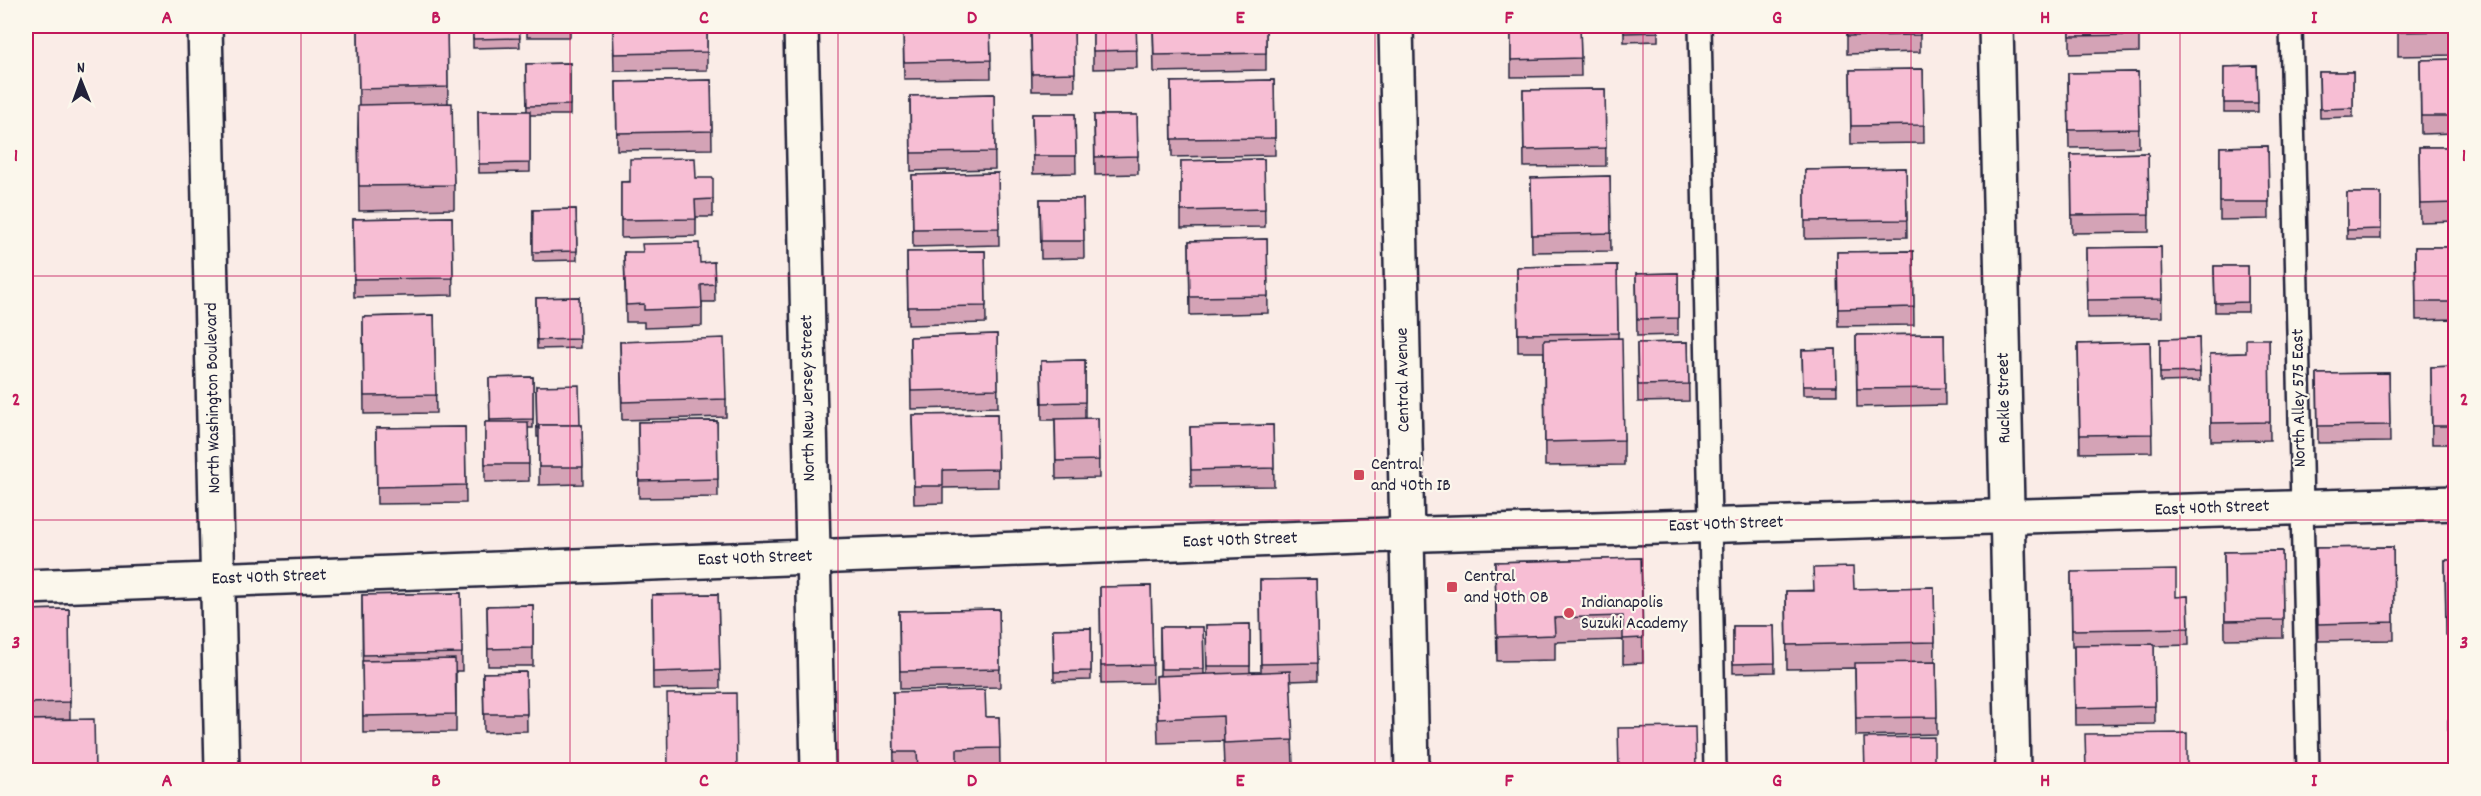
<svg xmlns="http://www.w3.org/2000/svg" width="2481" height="796" viewBox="0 0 2481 796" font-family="Dekko,sans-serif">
<rect width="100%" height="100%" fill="#faece7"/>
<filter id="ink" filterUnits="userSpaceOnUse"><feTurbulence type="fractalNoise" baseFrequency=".0167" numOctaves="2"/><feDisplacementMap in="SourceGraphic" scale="12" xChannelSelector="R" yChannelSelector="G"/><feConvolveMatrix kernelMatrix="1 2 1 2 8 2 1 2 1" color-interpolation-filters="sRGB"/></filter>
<g filter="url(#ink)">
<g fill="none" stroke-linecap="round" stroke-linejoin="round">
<defs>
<g id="service">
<path d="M1700,26L1715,770"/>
<path d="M2291,26L2308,770"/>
</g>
<g id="minor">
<path d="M205,26L222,770"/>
<path d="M801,26L818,770"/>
<path d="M1996,26L2013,770"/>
<path d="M26,587L1360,536L2456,503"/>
</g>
<path id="secondary" d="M1396,26L1412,770"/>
</defs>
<use href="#service" stroke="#22223b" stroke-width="26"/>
<use href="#minor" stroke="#22223b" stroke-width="38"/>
<use href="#secondary" stroke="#22223b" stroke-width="38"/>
<use href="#service" stroke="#fbf7ec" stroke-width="21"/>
<use href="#minor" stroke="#fbf7ec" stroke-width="33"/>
<use href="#secondary" stroke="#fbf7ec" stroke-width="33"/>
</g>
<g fill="#d4a3b6" stroke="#22223b" stroke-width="1.5">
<path d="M358,26H447L448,103L454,185V209L359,211L358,129L359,105Z"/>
<path d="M473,26H519L520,47L473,48Z"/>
<rect x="527" y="26" width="43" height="11"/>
<path d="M613,26H707V70L614,71Z"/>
<path d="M903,26H990L991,78L904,79Z"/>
<path d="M1093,26H1136L1137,68L1093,69Z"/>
<path d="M1153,26H1266V70L1154,72Z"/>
<path d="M1511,26H1580L1581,76L1511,77Z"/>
<path d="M1624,26H1658V41L1624,42Z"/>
<path d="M1847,26H1920V52L1847,54Z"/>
<path d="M2070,26H2139V52L2070,54Z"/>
<rect x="2220" y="26" width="33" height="4"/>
<path d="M2398,26H2456V55L2398,56Z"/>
<path d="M1074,31L1075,91H1032L1031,32Z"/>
<path d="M2456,59V133L2421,134L2420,60Z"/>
<path d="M570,63V115H530V172L479,173L478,111H527L526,64Z"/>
<path d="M2257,66L2258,112H2224V67Z"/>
<path d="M1923,69L1924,143L1851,144L1850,70Z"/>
<path d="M2138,72L2139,147L2069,148L2068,73Z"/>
<path d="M2319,72H2353V117L2320,118Z"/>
<path d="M711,80L712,149L617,150L616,82Z"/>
<path d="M1274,80L1275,155L1172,157L1171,82Z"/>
<path d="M1605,89L1606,166L1524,167L1523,90Z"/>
<path d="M994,94L995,169L911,171L910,96Z"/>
<path d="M1032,114H1075L1076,173L1033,174Z"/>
<path d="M1094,115H1137L1138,174L1095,175Z"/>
<path d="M2268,146L2269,219L2220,220V147Z"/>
<path d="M2419,147H2456V221L2420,222Z"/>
<path d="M2148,153L2149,232L2072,233L2071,155Z"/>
<path d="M1264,159L1265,227L1181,228V161Z"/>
<path d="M1906,168L1907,237L1805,239V170Z"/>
<path d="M998,173L999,245L913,247L912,175Z"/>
<path d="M1610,176L1611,251L1532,252L1531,178Z"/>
<path d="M696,178L713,199V217H696V236L621,238V182Z"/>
<rect x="2347" y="193" width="34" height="46"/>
<path d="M1040,199H1083L1084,258L1041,259Z"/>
<path d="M576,209L577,260L533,261V210Z"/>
<path d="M452,217L453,295L354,297L353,219Z"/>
<path d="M1267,239L1268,313L1190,315L1189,241Z"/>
<path d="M2161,247L2162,317L2087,318L2086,248Z"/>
<path d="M2415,247H2456V319L2416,320Z"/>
<path d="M985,251L986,323L908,325L907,252Z"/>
<path d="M1913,251L1914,325L1838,326L1837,252Z"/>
<path d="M624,252L700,263L714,262L715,302H702V326L644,328V322H626Z"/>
<path d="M1617,265L1618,338L1624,440V465L1545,466L1544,352H1518L1517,267Z"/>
<path d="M2214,266H2248V312H2215Z"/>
<path d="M1678,273V335L1637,336L1636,274Z"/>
<path d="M579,297L580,348L537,349L536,298Z"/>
<path d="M434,315L436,413L364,414L363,317Z"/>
<path d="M997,334L998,407L911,409L910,337Z"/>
<path d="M1944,334L1945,405L1857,407L1856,335Z"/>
<path d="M2199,338L2200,381L2160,382V339Z"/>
<path d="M2269,339L2270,440L2211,441L2210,354L2246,353Z"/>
<path d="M620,342L726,399V417L622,420Z"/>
<path d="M1688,342L1689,401L1638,402L1637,343Z"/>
<path d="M2150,342L2152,452L2080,453L2078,344Z"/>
<path d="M1836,349L1837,395H1803L1802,350Z"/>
<path d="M1085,360V419L1098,418L1099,478L1056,479L1055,420H1042L1041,361Z"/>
<path d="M2456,366V444H2432L2431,367Z"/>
<path d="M2389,373L2390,442L2318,443L2317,374Z"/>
<path d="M533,377V428H528L529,481L485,482V422H490L489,378Z"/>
<path d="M536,386L580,425H582L583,484L539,485V437H537Z"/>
<path d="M997,414L998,487L943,488V503L914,504L912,415Z"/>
<path d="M717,421L718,497L639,498L638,422Z"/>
<path d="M1273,425L1274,486L1191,487L1190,427Z"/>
<path d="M465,427L466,503L377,504L376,428Z"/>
<path d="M2393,547L2394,640L2318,641L2316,548Z"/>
<path d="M2282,551L2283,638L2225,639L2224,552Z"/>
<path d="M1641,558L1643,663L1623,664V640L1555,642V660L1497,661L1495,562Z"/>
<path d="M2445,560H2456V709H2453L2452,635H2446Z"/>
<path d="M2071,572L2176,597L2188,596L2189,645L2154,646L2155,724L2075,725L2074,647H2072Z"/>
<path d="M1316,579L1318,680L1290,681L1293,764L1224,767L1223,741L1158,743L1156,676L1160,675V627H1203L1204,674H1207L1206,625L1250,624V672H1261L1260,580Z"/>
<path d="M1151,586L1153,683L1101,684L1100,587Z"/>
<path d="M1934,587L1935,662H1936L1937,734L1856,736L1855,668L1787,669L1786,591Z"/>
<path d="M461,593L462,671H456V732L363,733L362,595Z"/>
<path d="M718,594L720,688L653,689L652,595Z"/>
<path d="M533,605V666H488L487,606Z"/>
<path d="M69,609L70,719L28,720V704H26V610Z"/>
<path d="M999,609L1000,687L900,689L899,611Z"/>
<path d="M1733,626H1774L1775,672L1733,673Z"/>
<path d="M1091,628V680L1054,681L1053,629Z"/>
<path d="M526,672L527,731L484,732L483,673Z"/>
<path d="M893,692L986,717H999L1000,766H957V771L894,770Z"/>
</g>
<g fill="#f7bed4" stroke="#22223b" stroke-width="1.5">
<path d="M358,26H447L448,87L359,89Z"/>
<path d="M473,26H519L520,38L473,39Z"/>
<path d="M527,26H570V27L527,28Z"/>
<path d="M613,26H707V52L614,54Z"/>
<path d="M903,26H990L991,60L904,62Z"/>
<path d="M1093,26H1136L1137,50L1093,51Z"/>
<path d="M1153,26H1266V53L1154,55Z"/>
<path d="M1511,26H1580L1581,58L1511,60Z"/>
<path d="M1624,26H1658V32L1624,33Z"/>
<path d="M1847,26H1920V35L1847,36Z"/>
<path d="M2070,26H2139V35L2070,36Z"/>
<path d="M2398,26H2456V31L2398,32Z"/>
<path d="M1074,31L1075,73L1032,74L1031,32Z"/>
<path d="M2456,59V116H2421L2420,60Z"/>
<path d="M570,63V105L527,106L526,64Z"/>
<path d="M2257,66L2258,103H2224V67Z"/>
<path d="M1923,69L1924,125L1851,126L1850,70Z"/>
<path d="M2138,72L2139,129L2069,130L2068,73Z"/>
<path d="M2319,72H2353V108L2320,109Z"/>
<path d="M711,80L712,131L617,133L616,82Z"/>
<path d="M1274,80L1275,138L1172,139L1171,82Z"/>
<path d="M1605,89L1606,148L1524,150L1523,90Z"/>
<path d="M994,94L995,152L911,153L910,96Z"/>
<path d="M452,103L454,185L359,186L358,105Z"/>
<path d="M478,111H530V163L479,164Z"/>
<path d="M1032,114H1075L1076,156H1033Z"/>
<path d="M1094,115H1137L1138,156L1095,157Z"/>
<path d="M2268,146L2269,202H2220V147Z"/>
<path d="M2419,147H2456V203L2420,204Z"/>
<path d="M2148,153L2149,214L2072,215L2071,155Z"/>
<path d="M695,158L696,178H713V199L695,200L696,219L621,220V182H630V159Z"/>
<path d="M1264,159L1265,209L1181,211V161Z"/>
<path d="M1906,168L1907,220L1805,221V170Z"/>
<path d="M998,173L999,228L913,229L912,175Z"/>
<path d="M1610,176L1611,233L1532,235L1531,178Z"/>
<path d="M2347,193H2381V229L2347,230Z"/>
<path d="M1040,199H1083L1084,241H1041Z"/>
<path d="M576,209L577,251L533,252V210Z"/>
<path d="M452,217L453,278L354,279L353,219Z"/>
<path d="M1267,239L1268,296L1190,297L1189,241Z"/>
<path d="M699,243L700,263L714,262L715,284L701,285L702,308L644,310V304L626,305L624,252H643L642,244Z"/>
<path d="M2161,247L2162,299L2087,300L2086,248Z"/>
<path d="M2415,247H2456V302H2416Z"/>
<path d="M985,251L986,306L908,307L907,252Z"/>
<path d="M1913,251L1914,307L1838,309L1837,252Z"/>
<path d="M1617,265L1618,333L1518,334L1517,267Z"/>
<path d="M2214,266H2248V302L2215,303Z"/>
<path d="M1678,273V318L1637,319L1636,274Z"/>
<path d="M579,297L580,339L537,340L536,298Z"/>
<path d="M434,315L436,395L364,396L363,317Z"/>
<path d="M997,334L998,389L911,391L910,337Z"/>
<path d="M1944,334L1945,388L1857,389L1856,335Z"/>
<path d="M724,338L726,399L622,402L620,342Z"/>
<path d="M1622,338L1624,440L1545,442L1544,340Z"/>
<path d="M2199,338L2200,372L2160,373V339Z"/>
<path d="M2246,339H2269L2270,422L2211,423L2210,354L2246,353Z"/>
<path d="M1688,342L1689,384L1638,385L1637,343Z"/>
<path d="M2150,342L2152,434L2080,435L2078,344Z"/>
<path d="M1836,349L1837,386H1803L1802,350Z"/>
<path d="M1085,360V402L1042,403L1041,361Z"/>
<path d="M2456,366V426H2432L2431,367Z"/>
<path d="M2389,373L2390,425L2318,426L2317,374Z"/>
<path d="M533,377V419L490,420L489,378Z"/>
<path d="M579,385L580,425H539V428H537L536,386Z"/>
<path d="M997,414L998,469L943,470V486H914L912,415Z"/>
<path d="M1098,418L1099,460L1056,461L1055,419Z"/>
<path d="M717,421L718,479L639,481L638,422Z"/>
<path d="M485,422H528L529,464H485Z"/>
<path d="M539,425H582L583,467H539Z"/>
<path d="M1273,425L1274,468L1191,470L1190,427Z"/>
<path d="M465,427L466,485L377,487L376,428Z"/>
<path d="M2393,547L2394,622L2318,624L2316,548Z"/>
<path d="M2282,551L2283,620L2225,621L2224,552Z"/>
<path d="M1641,558L1643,638L1623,639V616L1554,618L1555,635L1497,637L1495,562Z"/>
<path d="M2445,560H2456V617H2446Z"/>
<path d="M1853,567L1854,589L1934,587L1935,642L1787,645L1786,591H1814L1813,568Z"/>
<path d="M2176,570V597L2188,596L2189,628L2072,630L2071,572Z"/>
<path d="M1316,579L1318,663L1261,664L1260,580Z"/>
<path d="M1151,586L1153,665L1101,666L1100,587Z"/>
<path d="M461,593L462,653L363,655L362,595Z"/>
<path d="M718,594L720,670L653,672L652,595Z"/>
<path d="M533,605V648L488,649L487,606Z"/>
<path d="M69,609L70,702L28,703V680H26V610Z"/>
<path d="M999,609L1000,669L900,671L899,611Z"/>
<path d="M1250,624V666H1207L1206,625Z"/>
<path d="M1733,626H1774L1775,663L1733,664Z"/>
<path d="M1160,627H1203L1204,669H1161Z"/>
<path d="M1091,628V671L1054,672L1053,629Z"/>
<path d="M2452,631H2456V692H2453Z"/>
<path d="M2154,644L2155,706L2075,708L2074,645Z"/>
<path d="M455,659L456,714L363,716L362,661Z"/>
<path d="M1936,662L1937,717L1856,718L1855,663Z"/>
<path d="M1290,671L1293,740L1224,743L1223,716L1158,719L1156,676Z"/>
<path d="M526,672L527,714H484L483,673Z"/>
<path d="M985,690L986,717H999L1000,748L957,749V769L918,770L917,752H894L893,692Z"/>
<path d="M736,693L737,771H668L667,694Z"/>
<path d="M94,719L95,771H26V720Z"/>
<rect x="2448" y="720" width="8" height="51"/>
<path d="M1695,727L1696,771H1619L1618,728Z"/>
<path d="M2187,733V771H2086L2085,734Z"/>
<path d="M1934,737V771H1865L1864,738Z"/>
<path d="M2266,765V771H2218V766Z"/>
</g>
</g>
<path fill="none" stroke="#c2185b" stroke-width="1.5" stroke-opacity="0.55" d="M301,26V770M570,26V770M838,26V770M1106,26V770M1375,26V770M1643,26V770M1911,26V770M2180,26V770M26,276H2456M26,520H2456"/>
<g fill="#d1495b" stroke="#fbf7ec" stroke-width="2">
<rect x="1353" y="469" width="12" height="12" rx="3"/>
<rect x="1446" y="581" width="12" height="12" rx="3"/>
<circle cx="1569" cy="613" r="6"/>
</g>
<g text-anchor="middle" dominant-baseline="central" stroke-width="4.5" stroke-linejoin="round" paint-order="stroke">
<g font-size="18" fill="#22223b" stroke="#fbf7ec">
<text transform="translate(1404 380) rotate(-91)">Central Avenue</text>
<text transform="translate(214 398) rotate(-91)">North Washington Boulevard</text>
<text transform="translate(809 398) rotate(-91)">North New Jersey Street</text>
<text transform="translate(2005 398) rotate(-91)">Ruckle Street</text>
<text transform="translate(2300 398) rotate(-91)">North Alley 575 East</text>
<text transform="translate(2212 509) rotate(-2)">East 40th Street</text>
<text transform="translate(1726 525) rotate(-2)">East 40th Street</text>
<text transform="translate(1240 541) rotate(-2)">East 40th Street</text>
<text transform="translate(755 559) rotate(-2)">East 40th Street</text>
<text transform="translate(269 578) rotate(-2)">East 40th Street</text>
</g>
<g font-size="18" fill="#22223b" stroke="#fbf7ec" text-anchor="start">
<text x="1371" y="465">Central<tspan x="1371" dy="21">and 40th IB</tspan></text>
<text x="1464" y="577">Central<tspan x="1464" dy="21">and 40th OB</tspan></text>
<text x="1581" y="603">Indianapolis<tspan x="1581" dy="21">Suzuki Academy</tspan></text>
</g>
</g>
<rect width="2481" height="796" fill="none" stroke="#fbf7ec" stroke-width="66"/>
<g transform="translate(81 81) rotate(359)" stroke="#fbf7ec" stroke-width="4.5" paint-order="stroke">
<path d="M0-4.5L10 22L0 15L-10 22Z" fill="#22223b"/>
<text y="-9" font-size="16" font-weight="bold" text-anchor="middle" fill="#22223b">N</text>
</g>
<rect x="33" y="33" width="2415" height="730" fill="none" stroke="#c2185b" stroke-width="2"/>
<g font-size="20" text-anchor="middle" font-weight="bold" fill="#c2185b">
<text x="167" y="23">A</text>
<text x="436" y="23">B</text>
<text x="704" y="23">C</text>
<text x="972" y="23">D</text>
<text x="1240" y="23">E</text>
<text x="1509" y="23">F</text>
<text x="1777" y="23">G</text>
<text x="2045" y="23">H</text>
<text x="2314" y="23">I</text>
<text x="16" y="161">1</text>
<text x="2464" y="161">1</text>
<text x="16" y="405">2</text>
<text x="2464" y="405">2</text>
<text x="16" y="648">3</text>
<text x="2464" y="648">3</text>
<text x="167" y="786">A</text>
<text x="436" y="786">B</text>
<text x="704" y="786">C</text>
<text x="972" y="786">D</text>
<text x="1240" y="786">E</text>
<text x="1509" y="786">F</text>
<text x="1777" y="786">G</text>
<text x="2045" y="786">H</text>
<text x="2314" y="786">I</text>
</g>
</svg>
